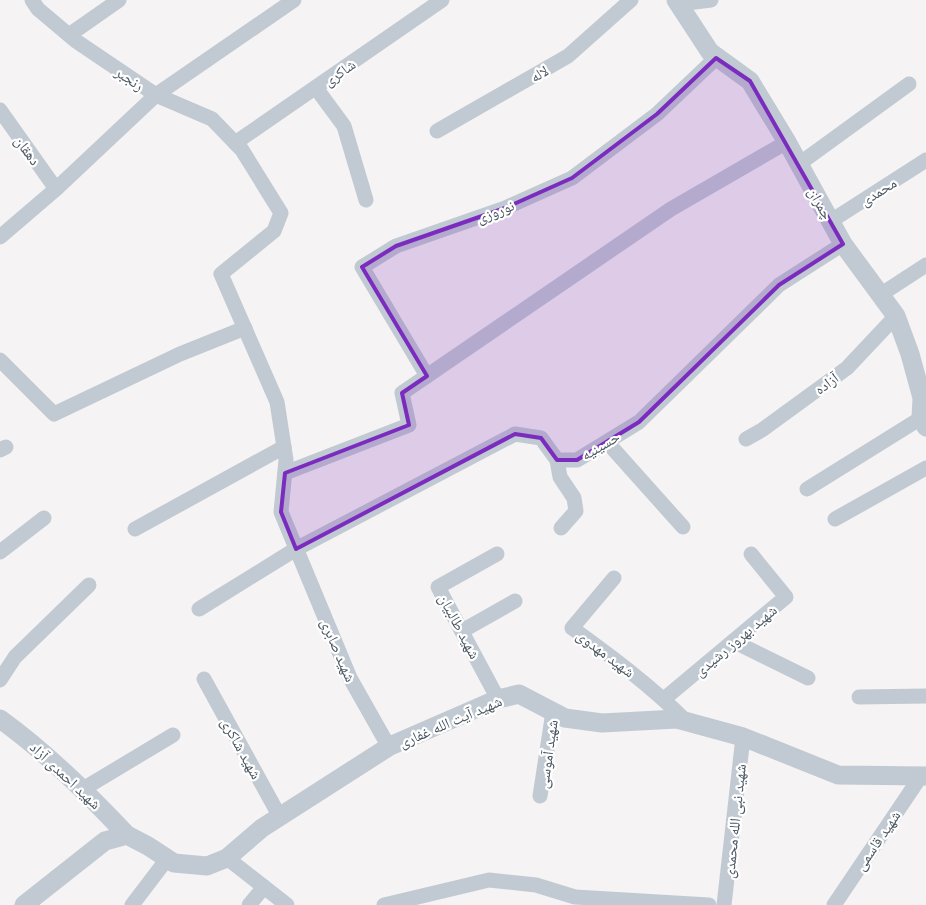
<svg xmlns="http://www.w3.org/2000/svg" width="926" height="905" viewBox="0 0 926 905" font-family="'Open Sans','Noto Naskh Arabic',sans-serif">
<rect width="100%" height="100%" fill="#f5f3f3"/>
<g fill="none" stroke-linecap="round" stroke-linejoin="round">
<g stroke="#c1cad2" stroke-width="15">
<path d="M32,0L38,9L76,41L156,95L212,119L242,150L281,213L274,231L221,274L277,402L286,460L281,512L350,678L389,747"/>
<path d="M679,4L711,0"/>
<path d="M69,35L119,0"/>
<path d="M316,88L344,126L366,200"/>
<path d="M0,110L56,189"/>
<path d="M437,131L568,56L631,0"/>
<path d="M235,143L442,0"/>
<path d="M799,164L909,84"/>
<path d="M831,221L926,160"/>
<path d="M0,237L56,189L156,95L294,0"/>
<path d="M880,295L926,265"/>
<path d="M0,360L54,414L180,354L245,328"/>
<path d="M427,376L362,267L396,246L505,208L572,178L657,114L716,58"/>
<path d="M746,439L762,430L847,368L896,316"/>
<path d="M607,442L683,527"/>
<path d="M0,450L6,447"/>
<path d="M557,460L560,477L574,498L576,511L561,528"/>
<path d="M285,473L409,425L402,393L671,209L787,142"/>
<path d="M807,489L921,418"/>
<path d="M835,519L926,468"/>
<path d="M135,529L284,447"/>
<path d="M0,552L44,518"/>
<path d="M497,554L438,587L498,699"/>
<path d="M614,578L572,628C612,657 651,686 686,721"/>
<path d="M199,609L296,549L515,434L541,438L557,460H577L639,422L779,285L843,244"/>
<path d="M462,631L515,601"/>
<path d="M735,642L808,678"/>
<path d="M204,679L280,817"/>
<path d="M0,680L15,657L89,585"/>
<path d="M859,697L926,696"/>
<path d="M664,699L786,597L751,554"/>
<path d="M83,789L173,735"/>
<path d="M540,796L553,712"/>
<path d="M227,858L287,905"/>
<path d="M132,905L167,859"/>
<path d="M249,905L264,887"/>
<path d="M384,905L489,880L536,885L575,897L709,905"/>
<path d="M724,905L743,737"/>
<path d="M834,905L921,776"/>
</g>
<g stroke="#c1cad2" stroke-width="19">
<path d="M676,0L710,52L750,81L787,142L843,244L896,316L910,354L922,398L921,418L926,427"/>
<path d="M0,719C47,753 87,793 127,835"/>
<path d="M24,905L105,841L127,835L148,846L174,863L207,866L227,858L262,828L390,746L498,699L519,694L565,718L602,723L677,719L743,737L838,775L926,776"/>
</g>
</g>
<path fill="#7b2cbf" fill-opacity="0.2" stroke="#7b2cbf" stroke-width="4" stroke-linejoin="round" d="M716,58L750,81L843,244L779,285L639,422L577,460H557L541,438L515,434L296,549L281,512L285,473L409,425L402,393L427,376L362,267L396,246L505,208L572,178L657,114Z"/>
<g text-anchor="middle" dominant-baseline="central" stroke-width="4.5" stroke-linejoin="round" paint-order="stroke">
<g font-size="15" fill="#4a5661" stroke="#fff">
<text transform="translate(339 72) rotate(-35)">شاکری</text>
<text transform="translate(539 73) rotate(-30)">لاله</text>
<text transform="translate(130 78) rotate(34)">رنجبر</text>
<text transform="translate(28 150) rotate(54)">دهقان</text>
<text transform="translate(878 191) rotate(-32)">محمدی</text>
<text transform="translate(821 203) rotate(61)">چمران</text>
<text transform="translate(495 211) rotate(-21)">نوروزی</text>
<text transform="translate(826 383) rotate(-36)">آزاده</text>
<text transform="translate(600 445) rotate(-31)">حسینیه</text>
<text transform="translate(460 626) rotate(62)">شهید طالبیان</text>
<text transform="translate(735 640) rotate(-40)">شهید بهروز رشیدی</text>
<text transform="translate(339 650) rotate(67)">شهید صابری</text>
<text transform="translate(606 653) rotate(37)">شهید مهدوی</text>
<text transform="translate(450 721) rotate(-23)">شهید آیت الله غفاری</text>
<text transform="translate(242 748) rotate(61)">شهید شاکری</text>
<text transform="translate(547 754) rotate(-82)">شهید آموسی</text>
<text transform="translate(66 775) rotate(43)">شهید احمدی آزاد</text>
<text transform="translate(734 821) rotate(-84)">شهید نبی الله محمدی</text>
<text transform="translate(877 840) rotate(-56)">شهید قاسمی</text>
</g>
</g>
</svg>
